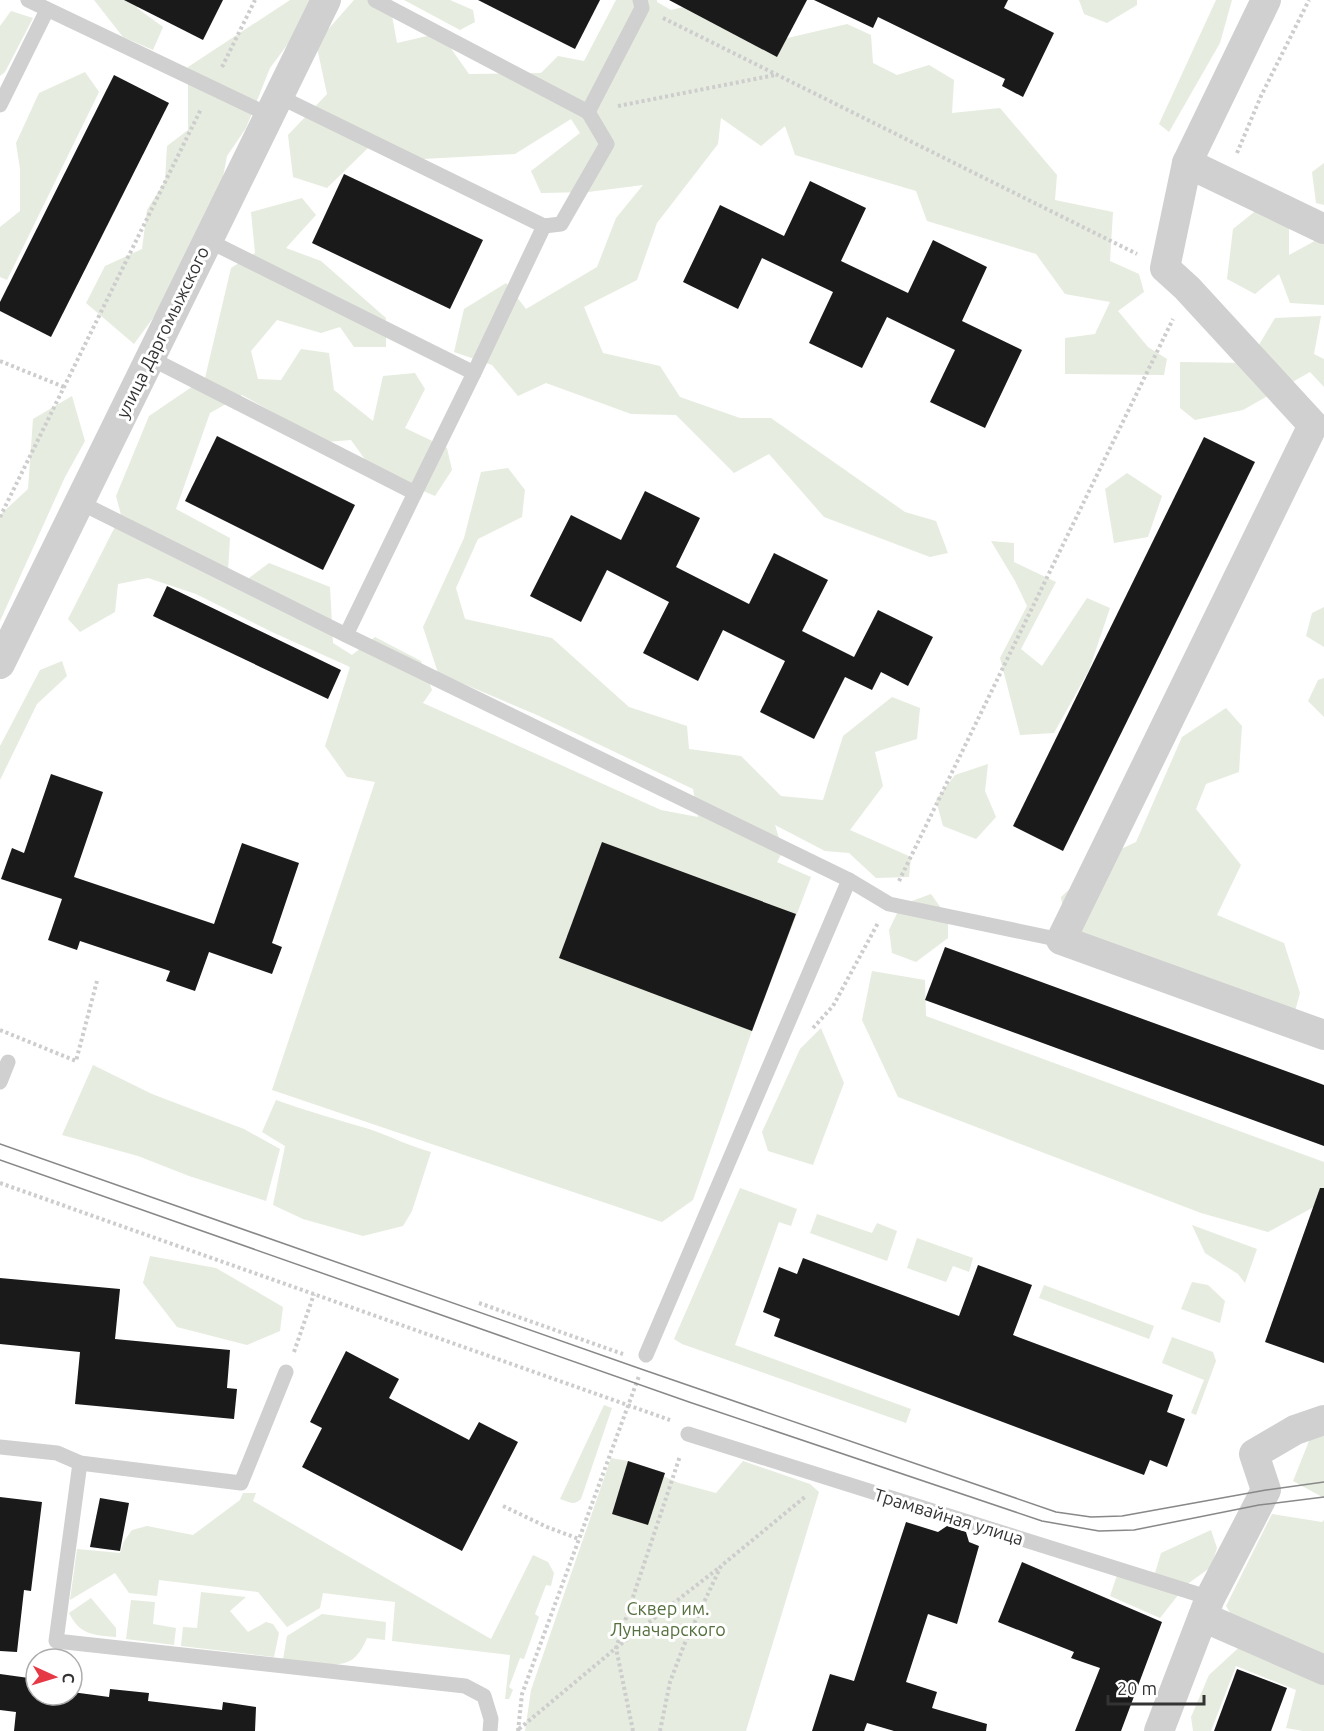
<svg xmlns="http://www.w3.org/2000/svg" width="1324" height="1731" viewBox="0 0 1324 1731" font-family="Ubuntu,sans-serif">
<rect width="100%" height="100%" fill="#fff"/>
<g fill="#e6ecdf">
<path d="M94,0H142L137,8L163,27L153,50L123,37Z"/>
<path d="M290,0H316L299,29L270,68L246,128L227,156L219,198L172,292L134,344L86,303L105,266L142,249L147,210L165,181L167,146L188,130V67Z"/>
<path d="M354,0H379L390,5L397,43L440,33L469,74L541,73L558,56L584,61L616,0H657V2L671,10L709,1L775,41L847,24L871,35L873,63L897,75L929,65L954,80L952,113L1000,108L1057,175L1055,200L1113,212L1110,261L1139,274L1144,292L1118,311L1148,347L1167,359L1164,375L1065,374V338L1095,334L1110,302L1065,294L1036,254L927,221L916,191L795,155L785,126L761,146L721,118L718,144L657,223L637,280L584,307L603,353L660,366L680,397L740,418H771L905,512L936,521L948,553L930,557L824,517L769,454L734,473L676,415L631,414L546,383L518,396L492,365L454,352L464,309L506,283L526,309L597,267L616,218L643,185L588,192L541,193L531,171L580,133L571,119L515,154L405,160L370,146L327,188L293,177L288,135L327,94L316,43Z"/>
<path d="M404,0H450L473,10L475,22L460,30Z"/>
<path d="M1079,0H1137V5L1107,23L1084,14Z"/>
<path d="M1216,0H1232L1220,43L1169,132L1159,124Z"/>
<path d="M11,11L33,18L5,72L0,76V26Z"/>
<path d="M85,72L99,92L7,280L0,277V227L20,211V169L16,143L39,93Z"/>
<path d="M1324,163V205L1316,203L1312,172Z"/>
<path d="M302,198L316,215L286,248L321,261L386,318V347H354L340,327L321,333L277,320L251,351L258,379L281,380L301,349L329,353L334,390L373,421L383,376L415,373L425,389L405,428L447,448L452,470L435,496L372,469L351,440L326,442L242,395L210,413L176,509L230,538L228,571L245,581L269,563L330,587L333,643L352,655L375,637L421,661L432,690L423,703L661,810L698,817L693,789L537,715L438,673L423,627L464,538L481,472L508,468L525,490L522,517L478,539L456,588L465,619L552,638L629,707L687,726L689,749L741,756L781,796L823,800L843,736L892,697L920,708L917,739L875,752L883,786L850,830L911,857L909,877L876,878L849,853L825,851L775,825L783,851L777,862L811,877L752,1031L693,1200L662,1222L272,1090L375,782L347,777L325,746L350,667L272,632L196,594L148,578L118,584L115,612L80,632L68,619L121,515L116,496L149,416L205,378L231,268L255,253L251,212Z"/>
<path d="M1269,200L1289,214V255L1324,236V305L1290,303L1279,274L1255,294L1227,279L1233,229Z"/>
<path d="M1321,316L1314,354L1324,359V387L1310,372L1243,410L1195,420L1180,408V362L1248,363L1275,318Z"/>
<path d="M72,396L85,441L65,477L0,621V515L28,489L33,419Z"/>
<path d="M1127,473L1162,496L1148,537L1114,543L1105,489Z"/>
<path d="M991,541L1014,543V562L1056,582L1021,649L1042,666L1087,598L1110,608L1089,670L1054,733L1020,735L1000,658L1027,606L1015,581Z"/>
<path d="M1324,607V647L1306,636L1312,613Z"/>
<path d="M62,661L67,676L37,704L0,780V746L40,670Z"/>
<path d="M1324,678V717L1308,701L1318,680Z"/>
<path d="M1226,708L1242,726L1239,772L1206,784L1196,809L1241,865L1217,915L1284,943L1300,993L1288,1037L1069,955L1061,897L1106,856L1136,842L1182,737Z"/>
<path d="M988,764L985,791L996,817L976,839L943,826L936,800L955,775Z"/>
<path d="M931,894L948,918V938L916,962L892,953L889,930L901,905Z"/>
<path d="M872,971L925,980L926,1016L1324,1162V1203H1321L1268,1232L1201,1213L898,1097L862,1020Z"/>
<path d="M821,1028L844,1083L813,1165L768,1151L762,1132L800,1049Z"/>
<path d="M93,1065L152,1094L244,1129L280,1149L266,1201L189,1176L138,1156L62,1135Z"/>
<path d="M276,1100C307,1111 338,1120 369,1129C390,1136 409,1146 431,1152L412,1211L403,1226L363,1236L303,1219L273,1205L285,1146L262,1132Z"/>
<path d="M740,1188L797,1209L791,1226L779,1222L735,1345L911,1409L906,1423L682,1344L674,1339Z"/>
<path d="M817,1214L872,1233L877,1223L897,1231L887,1261L810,1233Z"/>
<path d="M1192,1225L1257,1249L1245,1283L1238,1274L1205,1253Z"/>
<path d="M917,1238L973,1258L969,1272L953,1266L946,1282L907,1268Z"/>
<path d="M150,1256L216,1268L283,1307L280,1331L247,1345L177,1327L143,1283Z"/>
<path d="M1192,1282L1208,1285L1225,1301L1220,1323L1181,1309Z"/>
<path d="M1044,1285L1154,1326L1149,1339L1039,1298Z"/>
<path d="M1172,1337L1213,1352L1216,1361L1196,1415L1191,1413L1204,1380L1162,1363Z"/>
<path d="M604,1405L612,1408L581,1499C574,1506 569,1502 560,1499Z"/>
<path d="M1324,1421V1498L1293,1481L1313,1431Z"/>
<path d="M611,1458L628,1461L679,1483L716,1493L743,1461L810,1484L819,1492L746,1731H525L531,1690Z"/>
<path d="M243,1493H256L253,1501L491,1639L533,1555L548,1562L554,1573L551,1586L546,1585L535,1614L539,1617L524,1659L520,1658L509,1687L513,1690L509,1699H505L510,1655L392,1641L395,1602L323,1593L320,1608L287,1627L258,1592L159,1580L157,1596L129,1593L115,1573L70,1600L77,1549L120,1553L124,1541L132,1530L147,1526L193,1535L240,1500Z"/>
<path d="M1272,1514L1322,1522L1324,1520V1731H1303L1286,1728L1296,1690L1236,1666L1211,1731H1193L1191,1717L1209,1675L1247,1640L1226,1606Z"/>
<path d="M1211,1530L1217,1548L1211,1567L1186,1585L1160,1618L1110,1596L1119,1569L1155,1573L1161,1553Z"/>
<path d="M201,1592L246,1597L230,1611L248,1632L266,1622L273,1624L279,1633L274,1657L181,1646L183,1627L197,1628Z"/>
<path d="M91,1598L116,1628V1637C93,1635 80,1635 69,1613Z"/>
<path d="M131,1600L155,1602L153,1624L176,1628L174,1645L126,1639Z"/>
<path d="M322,1614L386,1622L385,1640L367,1638C364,1645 360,1653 354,1658C340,1671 302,1661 283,1659L287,1636Z"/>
</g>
<g fill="#1a1a1a">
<path d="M124,0H223L203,40Z"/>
<path d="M478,0H600L575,49Z"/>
<path d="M669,0H807L777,57Z"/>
<path d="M814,0H1008L1004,8L1054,33L1023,97L1002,86L1005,79L878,17L873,28Z"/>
<path d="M114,75L169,103L51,337L0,311V302Z"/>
<path d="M344,174L483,240L450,309L312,243Z"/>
<path d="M810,181L866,208L841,261L908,293L933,240L987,267L962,321L1022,350L985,428L930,402L955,350L887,317L862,368L809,343L833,292L762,258L738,309L683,282L720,205L784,236Z"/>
<path d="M217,436L355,505L323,570L185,501Z"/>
<path d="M1204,437L1255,462L1063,851L1013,826Z"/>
<path d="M645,491L700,518L676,567L749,604L774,553L828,580L802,631L854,657L878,610L933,637L908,686L881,672L872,690L845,677L814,739L760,712L785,661L723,630L698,681L643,653L669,602L607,570L581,622L530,596L571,515L621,540Z"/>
<path d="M167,586L341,670L328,699L153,616Z"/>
<path d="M51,774L103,792L74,877L214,924L242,843L299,863L272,943L282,947L272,974L209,952L195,991L166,981L170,971L80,941L77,950L48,940L62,899L1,879L12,848L24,853Z"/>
<path d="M602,842L796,914L752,1031L559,958Z"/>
<path d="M945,947L1324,1085V1146L925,1000Z"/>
<path d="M1320,1188H1324V1363L1265,1342Z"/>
<path d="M803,1258L959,1316L978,1265L1032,1285L1013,1335L1173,1395L1167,1412L1185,1419L1167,1467L1150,1460L1144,1475L774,1336L780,1319L763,1312L779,1267L797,1274Z"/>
<path d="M0,1278L120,1289L115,1339L230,1350L227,1388L237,1389L234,1419L75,1404L80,1352L0,1344Z"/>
<path d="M346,1351L399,1379L389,1398L469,1440L479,1422L518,1442L462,1551L302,1467L322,1428L310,1422Z"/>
<path d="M628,1461L665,1473L648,1525L612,1514Z"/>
<path d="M0,1497L42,1502L31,1591L24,1590L17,1652L0,1651Z"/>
<path d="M100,1498L129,1503L120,1551L90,1547Z"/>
<path d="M906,1522L938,1532L947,1526L966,1532L969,1542L979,1546L957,1624L928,1614L906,1682L937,1692L932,1708L987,1724L986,1731H894L867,1723L864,1731H812L830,1674L854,1681Z"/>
<path d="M1022,1562L1162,1622L1121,1731H1075L1100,1668L1071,1658L1074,1652L998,1622Z"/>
<path d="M1237,1669L1287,1688L1271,1731H1214Z"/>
<path d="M0,1674L36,1679V1695H72V1692L109,1697L110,1689L149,1693L148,1701L222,1710L223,1702L256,1707L255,1731H14L16,1712L0,1710Z"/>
</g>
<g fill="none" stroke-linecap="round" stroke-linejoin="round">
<g stroke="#cdcdcd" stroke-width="4" stroke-dasharray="3 3" stroke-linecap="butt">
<path d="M663,18L1137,254"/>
<path d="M222,67L255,0"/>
<path d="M618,106L775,75"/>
<path d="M1237,153L1261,96L1309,0"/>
<path d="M0,361L64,387"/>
<path d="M0,517L201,109"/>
<path d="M899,881L1173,319"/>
<path d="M813,1028L833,1006L878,923"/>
<path d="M0,1030L76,1061L97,981"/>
<path d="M0,1183L670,1420"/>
<path d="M479,1303L623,1354"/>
<path d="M294,1352L314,1294"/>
<path d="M503,1506L547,1527L579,1539"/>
<path d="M519,1729L616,1648L720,1567"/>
<path d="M518,1731L522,1694L639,1376"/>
<path d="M633,1731L616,1648L680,1456"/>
<path d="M660,1731L670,1682L684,1645L721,1566L806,1496"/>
</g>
<g stroke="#d0d0d0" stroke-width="15">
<path d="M28,0L269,115"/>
<path d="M375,0L588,112L642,8L640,0"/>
<path d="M0,105L47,10"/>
<path d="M544,226L561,224L607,144L588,112"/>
<path d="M207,240L474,373L544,226L278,96"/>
<path d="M150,358L415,493L346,635"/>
<path d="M415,493L474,373"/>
<path d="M79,502L346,635L849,880L889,904L1061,940"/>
<path d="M0,1082L8,1062"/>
<path d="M646,1355L849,880"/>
<path d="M688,1434L1210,1598"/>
<path d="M0,1447L57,1453L80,1463L241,1483L286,1372"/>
<path d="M80,1463L56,1641L465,1686L484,1696L491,1719L490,1731"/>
</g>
<g stroke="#d0d0d0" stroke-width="30">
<path d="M1266,0L1187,163L1165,268L1187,288L1313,425L1061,940L1324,1035"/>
<path d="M1187,163L1324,229"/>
<path d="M0,664L326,0"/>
<path d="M1203,1617L1324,1670"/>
<path d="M1159,1731L1210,1598L1266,1490L1254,1454L1295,1430L1324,1420"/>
</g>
<g stroke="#888" stroke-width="1.5">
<path d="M0,1144L641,1369L1056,1512L1091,1517L1122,1516L1266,1490L1324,1482"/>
<path d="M0,1160L689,1402L1042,1521L1099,1531L1134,1530L1259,1505L1324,1497"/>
</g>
</g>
<g text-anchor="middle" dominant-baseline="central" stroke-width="6" stroke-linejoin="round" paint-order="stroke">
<g font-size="18" fill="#333" stroke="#fff">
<text transform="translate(162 332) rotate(-64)">улица Даргомыжского</text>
<text transform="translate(949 1516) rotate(17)">Трамвайная улица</text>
</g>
<g font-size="18" fill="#56703f" stroke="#fff">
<text x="668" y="1608">Сквер им.<tspan x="668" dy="21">Луначарского</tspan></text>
</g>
</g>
<g transform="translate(54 1677) rotate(94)"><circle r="28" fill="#ffffff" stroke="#adadad" stroke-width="1.5"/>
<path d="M0-4.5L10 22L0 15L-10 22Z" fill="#e63946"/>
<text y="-9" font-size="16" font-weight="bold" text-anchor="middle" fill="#333333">С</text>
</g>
<path d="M1108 1695v9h96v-9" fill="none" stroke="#333333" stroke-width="3"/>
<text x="1117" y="1695" font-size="18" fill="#333333" stroke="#ffffff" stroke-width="4.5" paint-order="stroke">20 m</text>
</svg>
